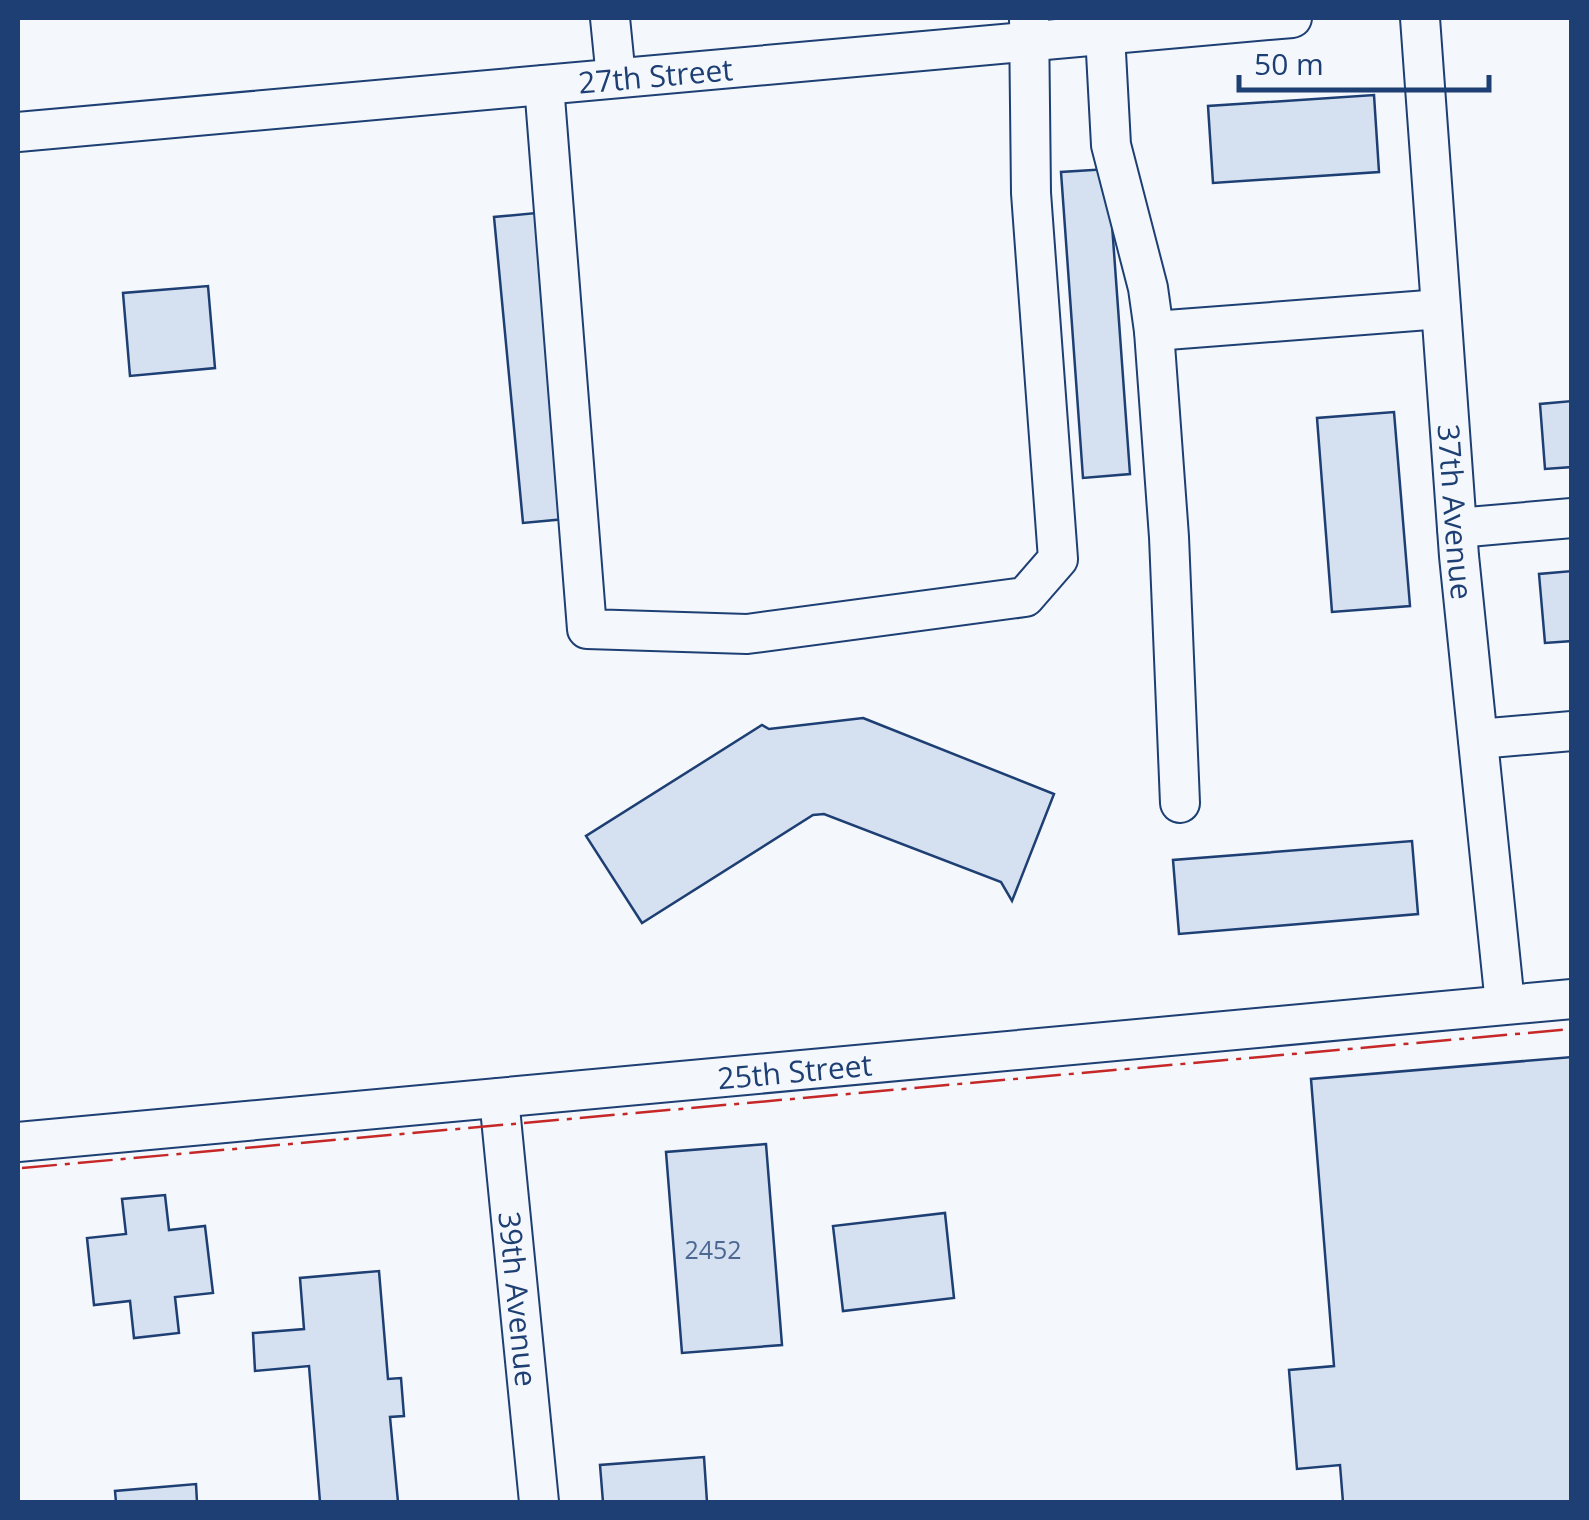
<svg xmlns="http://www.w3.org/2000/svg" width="1589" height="1520" viewBox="0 0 1589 1520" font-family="'Open Sans',sans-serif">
<rect width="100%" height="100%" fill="#f4f7fb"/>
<g fill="#d5e0f0" stroke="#1d3f73" stroke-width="2.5">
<path d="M1374,95L1379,172L1213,183L1208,106Z"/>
<path d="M1108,169L1130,474L1083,478L1061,172Z"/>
<path d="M536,213L565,519L523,523L494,217Z"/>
<path d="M208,286L215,368L130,376L123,293Z"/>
<path d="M1572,401V467L1545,469L1540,404Z"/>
<path d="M1394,412L1410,606L1332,612L1317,418Z"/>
<path d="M1572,571V641L1545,643L1539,574Z"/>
<path d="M863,718L1054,794L1012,901L1001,882L824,814L813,815L642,923L586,836L762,725L769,729Z"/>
<path d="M1412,841L1418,914L1179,934L1173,860Z"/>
<path d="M1572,1057V1502H1343L1340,1465L1297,1469L1289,1370L1334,1366L1311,1079Z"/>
<path d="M766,1144L782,1345L682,1353L666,1152Z"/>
<path d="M165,1195L169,1230L205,1226L213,1293L175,1297L179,1333L134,1338L130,1301L94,1305L87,1238L126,1234L122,1199Z"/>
<path d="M945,1213L954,1298L843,1311L833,1226Z"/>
<path d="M379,1271L388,1379L401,1378L404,1416L390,1417L398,1502H320L309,1366L255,1371L253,1333L304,1329L300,1278Z"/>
<path d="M704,1457L707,1502H603L600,1465Z"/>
<path d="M196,1484L197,1502H116L115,1491Z"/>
</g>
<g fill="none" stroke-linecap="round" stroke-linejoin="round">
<defs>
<g id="minor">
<path d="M610,18L616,78"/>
<path id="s1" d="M1420,18L1459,556L1505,1004"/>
<path d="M1105,34L1111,145L1148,288L1154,331L1169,537L1180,803"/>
<path d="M544,85L587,629L747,634L1025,597L1058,559L1031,193L1029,18"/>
<path id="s2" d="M18,132L1292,18"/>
<path d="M1154,331L1441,309"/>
<path d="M1457,528L1572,518"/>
<path d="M1478,739L1572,731"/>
<path id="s3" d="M499,1098L539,1502"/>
<path id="s4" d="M18,1142L1572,999"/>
</g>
</defs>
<use href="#minor" stroke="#1d3f73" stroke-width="42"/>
<use href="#minor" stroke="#f4f7fb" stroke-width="38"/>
<path stroke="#c62828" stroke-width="2.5" stroke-dasharray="35 8 5 8" stroke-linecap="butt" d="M22,1168L1572,1029"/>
</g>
<g text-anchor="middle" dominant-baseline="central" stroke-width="8" stroke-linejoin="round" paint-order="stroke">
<g font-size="25" fill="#4b6792">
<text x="713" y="1249">2452</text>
</g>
<g font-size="30" fill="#1d3f73" stroke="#f4f7fb">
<text stroke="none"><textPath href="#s2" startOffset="640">27th Street</textPath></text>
<text stroke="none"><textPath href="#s1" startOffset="495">37th Avenue</textPath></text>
<text stroke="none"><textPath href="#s4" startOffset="780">25th Street</textPath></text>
<text stroke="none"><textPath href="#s3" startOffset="202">39th Avenue</textPath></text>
</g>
</g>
<rect width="1589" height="1520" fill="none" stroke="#1d3f73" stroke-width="40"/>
<path d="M1239 75v15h250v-15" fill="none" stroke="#1d3f73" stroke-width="5"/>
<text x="1254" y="75" font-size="30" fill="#1d3f73" stroke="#f4f7fb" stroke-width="8" paint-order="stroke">50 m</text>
</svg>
